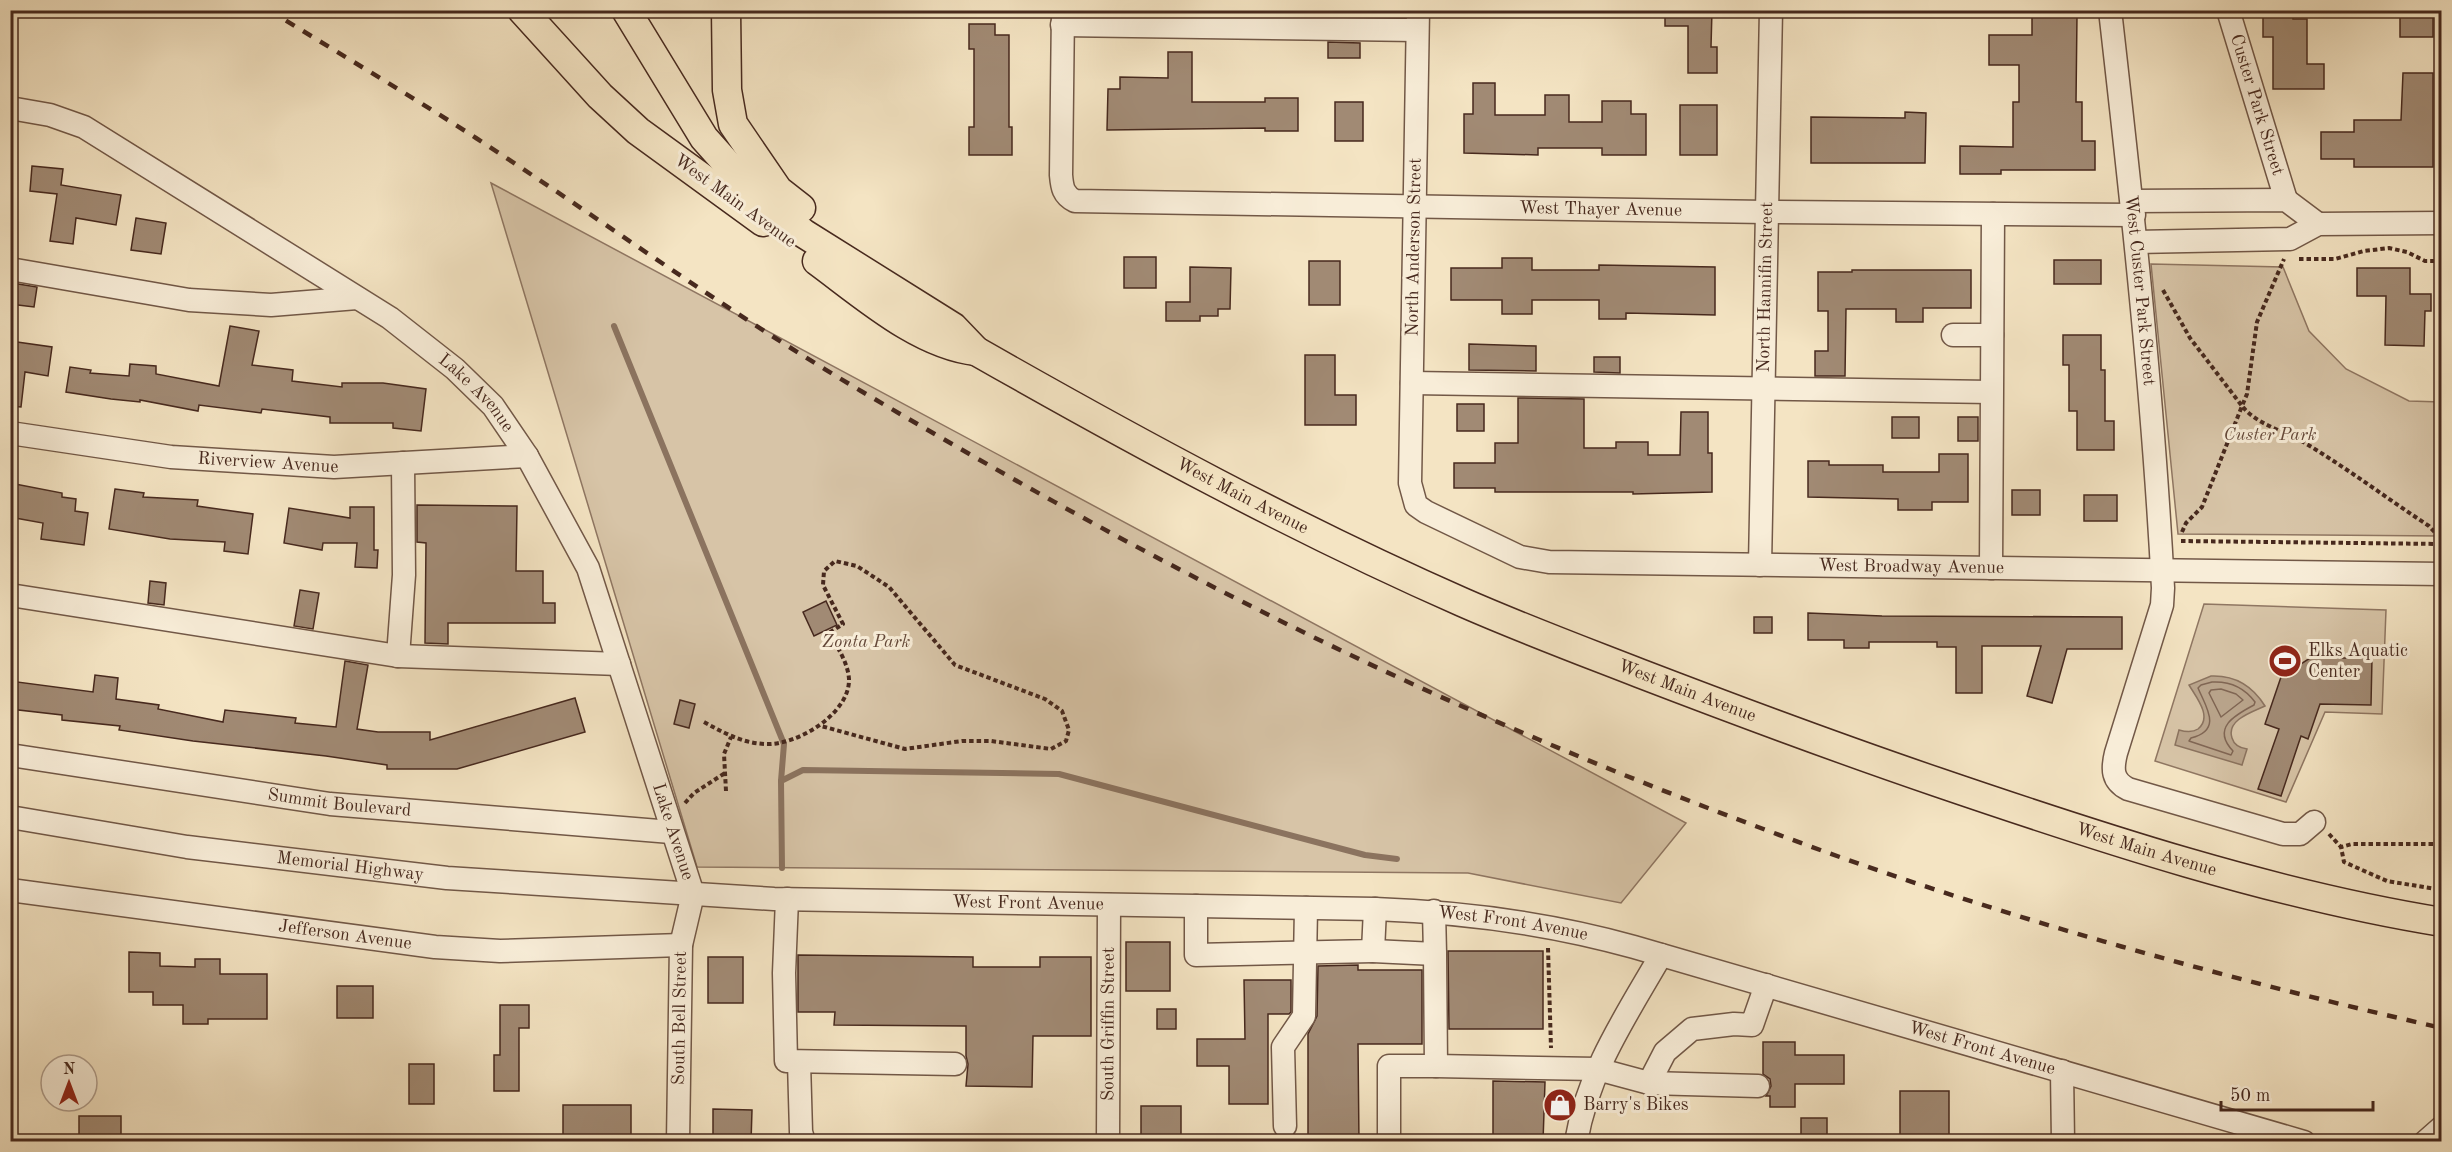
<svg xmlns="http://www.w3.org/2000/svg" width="2452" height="1152" viewBox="0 0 2452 1152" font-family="'Old Standard TT',serif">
<rect width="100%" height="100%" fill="#f4e4c3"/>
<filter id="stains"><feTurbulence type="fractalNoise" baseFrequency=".00333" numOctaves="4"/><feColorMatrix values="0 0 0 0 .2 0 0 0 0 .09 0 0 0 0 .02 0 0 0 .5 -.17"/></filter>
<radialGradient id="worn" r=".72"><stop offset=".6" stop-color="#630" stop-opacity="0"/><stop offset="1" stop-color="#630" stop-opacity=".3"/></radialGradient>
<g fill="#d7c4a7" stroke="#8f7662" stroke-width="1.5">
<path d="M491,183L1686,823L1621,903L1468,873L697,867Z"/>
<path d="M2151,264L2283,267L2309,331L2346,369L2409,401L2441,402V536L2178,534Z"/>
<path d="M2204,604L2386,610L2382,714L2325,712L2286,802L2155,761Z"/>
</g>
<path fill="#b9a48b" stroke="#8b735f" stroke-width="1.5" d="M2211,676C2235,675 2252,685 2265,706C2252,712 2226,720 2232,738C2234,745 2240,748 2247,749L2242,765L2175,745L2179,730C2186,732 2192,733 2198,729C2213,717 2196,697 2189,685Z"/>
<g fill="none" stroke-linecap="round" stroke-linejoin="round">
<g stroke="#806654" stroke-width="1.5">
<path d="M2212,682C2230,681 2244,687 2255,702L2254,705C2235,715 2211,728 2233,751L2231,755L2189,741L2191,738C2223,730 2206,707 2198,688L2201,685Z"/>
<path d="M2221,689L2236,694L2243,700L2221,717L2209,693L2211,690Z"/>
</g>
<g stroke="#8b735f" stroke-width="6">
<path d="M614,326L784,744L781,781"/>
<path d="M782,868L781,781L803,770L1059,774L1365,855L1397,859"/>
</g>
</g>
<g fill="#a18a74" stroke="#47291e" stroke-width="1.5">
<path d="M1328,10H1359V16L1328,15Z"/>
<path d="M1665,10H1712L1711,47H1717V73H1688V26H1665Z"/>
<path d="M2263,10H2293V19H2307V64H2324V89H2273V37H2263Z"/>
<path d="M2032,15H2077L2076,102H2082V141H2095V170H2001V174H1960V146L2013,147V102H2019V65H1989V35H2032Z"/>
<rect x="2400" y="15" width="33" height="22"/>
<path d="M969,24H995V35H1009V127H1012V155H969V127H974V49H969Z"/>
<path d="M1328,42L1360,43V58H1328Z"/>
<path d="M1168,52H1192V102H1265V98H1298V131H1265V128L1107,130L1108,89H1120V77L1168,78Z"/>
<path d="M2403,73H2433V167H2354V159H2321V132H2354V120H2401Z"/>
<path d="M1473,83H1495V115H1545V95H1569V122H1602V101H1631V114H1646V155H1602V148H1538V155L1464,153V114H1473Z"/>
<rect x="1335" y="102" width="28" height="39"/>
<rect x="1680" y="105" width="37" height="50"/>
<path d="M1905,112L1926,113L1925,163H1811V117L1905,118Z"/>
<path d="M32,166L63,169L61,185L121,195L116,225L76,218L73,244L50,241L57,194L30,191Z"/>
<path d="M136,218L166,223L161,254L131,250Z"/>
<rect x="1124" y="257" width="32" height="31"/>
<path d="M1502,258H1532V270H1599V265L1715,267V315L1626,313V319H1599V300H1532V314H1502V300H1451V268H1502Z"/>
<rect x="2054" y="260" width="47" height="24"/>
<rect x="1309" y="261" width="31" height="44"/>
<path d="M1190,267L1231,268L1230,309H1218V316H1200V321H1166V302H1190Z"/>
<path d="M2357,268H2410V294H2431V311H2425L2424,346L2385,345L2386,296H2357Z"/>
<path d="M1852,270H1971V308H1923V322H1896V309H1846L1845,376H1815V351H1828V311H1818V272H1852Z"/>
<path d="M12,283L37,287L34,307L10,304Z"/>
<path d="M230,326L259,331L252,365L293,370L292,381L342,387V383H383L426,389L421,431L393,428V423H330V417L262,409L261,413L199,405L198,411L140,400V402L111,399L66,392L70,367L91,370L90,373L129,376L130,364L156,366V374L219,386Z"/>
<path d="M2063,335H2101V370H2105V421H2114V450H2077V411H2069V365H2063Z"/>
<path d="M10,341L52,347L48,376L25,372L21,407L10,406Z"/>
<path d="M1469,344L1536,346V371L1469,370Z"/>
<path d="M1305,355H1335V395H1356V425H1305Z"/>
<path d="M1594,357H1620V373L1594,372Z"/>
<path d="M1518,398L1584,399V448H1616V442H1648V455H1680L1681,412H1708V453H1712V492L1633,494V492H1495V488H1454V463H1495V443H1518Z"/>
<rect x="1457" y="404" width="27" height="27"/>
<rect x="1892" y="417" width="27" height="21"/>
<rect x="1958" y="417" width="20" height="24"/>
<path d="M1939,454H1968V502H1932V510H1898V499L1808,497V461H1829V465H1883V472H1939Z"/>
<path d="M10,483L62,493V497L76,499L75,511L88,513L84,545L41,539L43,523L10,517Z"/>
<path d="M115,489L144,493L143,497L198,500L197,506L253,514L248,554L224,551L225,542L170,539L109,529Z"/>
<rect x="2012" y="490" width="28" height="25"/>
<rect x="2084" y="495" width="33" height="26"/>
<path d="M417,505L517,506L516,571H543V603H555V623H448V644L425,643L426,543L417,542Z"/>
<path d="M350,507H374V550H378L377,568L355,567L357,543H323L322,550L284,543L289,508L350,518Z"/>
<path d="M150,581L166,583L164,605L148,603Z"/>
<path d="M300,590L319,593L313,629L294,626Z"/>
<path d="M826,601L837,625L814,636L803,612Z"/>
<path d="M1808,613L1882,616L2122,617V649H2067L2052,703L2027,696L2041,646H1982V693H1956V647H1937V642H1869V648H1844V640H1808Z"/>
<rect x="1754" y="617" width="18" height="16"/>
<path d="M2310,658H2372L2371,705L2320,704L2308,739L2301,736L2281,796L2258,789L2279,729L2265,724L2281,677Z"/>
<path d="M345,661L368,665L357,729L378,732H430V740L575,698L585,732L457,769H387V765L326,756L193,741L119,730L120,726L62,720V715L10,709V681L93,692L95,675L118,678L116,699L159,705L158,709L223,722L225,710L296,718L295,723L336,727Z"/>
<path d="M680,700L695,704L689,728L674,724Z"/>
<rect x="1126" y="942" width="44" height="49"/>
<path d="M1448,951H1543V1029H1449Z"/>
<path d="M129,952L160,953V966L195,967V959H220V974H267V1019H208V1024H183V1005H153V992H129Z"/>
<path d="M798,955L973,957V967H1040V957H1091V1036H1033L1032,1087L966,1086L968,1064L966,1056V1026L834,1025L835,1012H798Z"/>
<rect x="708" y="957" width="35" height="46"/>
<path d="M1358,965V970H1422V1044H1358L1359,1142H1308V1034L1317,1016L1318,966Z"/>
<path d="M1244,980H1291V1012L1289,1014H1268V1104H1229V1066H1197V1039H1245Z"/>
<rect x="337" y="986" width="36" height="32"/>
<path d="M500,1005H529V1028H519V1091H494V1055H500Z"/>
<rect x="1157" y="1009" width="19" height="20"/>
<path d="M1763,1042H1795V1055H1844V1084H1795V1107H1770V1096H1766L1771,1086L1770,1079L1763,1074Z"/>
<rect x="409" y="1064" width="25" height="40"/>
<path d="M1493,1081L1545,1082L1543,1142H1493Z"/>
<rect x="1900" y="1091" width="49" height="51"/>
<rect x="563" y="1105" width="68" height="37"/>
<rect x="1141" y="1106" width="40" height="31"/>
<path d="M713,1109L752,1110L751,1142H713Z"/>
<rect x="79" y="1116" width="42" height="26"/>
<rect x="1801" y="1118" width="26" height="24"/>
</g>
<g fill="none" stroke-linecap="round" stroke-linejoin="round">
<defs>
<g id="minor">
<path id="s1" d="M1063,10L1061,175C1062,187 1063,195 1075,201L1766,212L2134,215"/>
<path id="s2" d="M1418,10L1410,483L1416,505L1426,512L1520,557L1549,562L2442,574"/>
<path id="s3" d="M2110,10C2132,203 2153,394 2163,588L2162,605L2116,753C2112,769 2112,781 2128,789L2283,834H2300L2314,822"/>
<path id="s4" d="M2228,10L2286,200"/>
<path d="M1062,25L1417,30"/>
<path id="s5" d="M10,108L50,115L84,127L390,318L455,369L493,406L527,456L588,568L693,894"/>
<path d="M2132,201L2286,200L2318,224"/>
<path d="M2136,242L2290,239L2318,224L2442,223"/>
<path d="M10,269L189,300L271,305L357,298"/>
<path d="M1953,335H1992"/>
<path d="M1412,383L1991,392"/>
<path id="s6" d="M10,433L171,457L334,467L527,456"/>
<path id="s7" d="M1760,565L1771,10"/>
<path d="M1991,568L1993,214"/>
<path d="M10,595L398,656L619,664"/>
<path d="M398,656L404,575L403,463"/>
<path id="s8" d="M10,755L330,804L671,832"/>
<path id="s9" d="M10,817L187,847L447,878L774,899L1375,909C1463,912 1548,923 1634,947L2304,1142"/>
<path id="s10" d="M10,890L435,947L500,951L681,945"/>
<path d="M787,899L784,973L786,1061L955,1064"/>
<path d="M1196,906V955L1373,951L1375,909"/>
<path d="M1373,951L1435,954L1434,911"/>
<path d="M1435,954L1436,1066L1597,1069L1649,1083L1758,1086"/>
<path d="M799,1062L801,1132L804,1142"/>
<path d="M2062,1071L2063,1142"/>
<path d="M1649,1083L1665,1052L1692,1029L1734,1024L1752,1025L1766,985"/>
<path d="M1285,1126L1283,1047L1304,1016L1306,908"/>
<path d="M1389,1135V1066H1436"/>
<path id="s11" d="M678,1142L681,945L693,894"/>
<path id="s12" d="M1108,1142L1109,905"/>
<path d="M1576,1142C1588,1071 1626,1016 1661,955"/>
<path d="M2425,1142L2442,1127"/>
</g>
<g id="major">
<path d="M522,10L600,96L638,131L763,222"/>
<path id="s13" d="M626,10L704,138L746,185L803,233L953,327L976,351C1134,441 1296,529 1462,602C1521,628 1580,650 1639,673C1738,711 1837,748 1937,782C2098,837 2274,895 2442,922"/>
<path d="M726,10L727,90L733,124L778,190L801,208"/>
<path d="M817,261C862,294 919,345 976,351"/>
</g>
</defs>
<use href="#minor" stroke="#725847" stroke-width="25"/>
<use href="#major" stroke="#47291e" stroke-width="31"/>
<g stroke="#47291e" stroke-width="4" stroke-dasharray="4.5 3" stroke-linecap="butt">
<path d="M2299,259H2335L2364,251L2389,248L2407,252L2425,261H2442"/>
<path d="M2163,290L2190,338L2242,406L2247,394L2257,322L2284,259"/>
<path d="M2182,532L2186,523L2202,507L2242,406C2257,425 2285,431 2305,443C2348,469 2388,499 2429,526L2442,540"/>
<path d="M2181,541L2442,544"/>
<path d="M704,722C724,733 742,743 765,744C796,746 850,714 849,679C848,663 837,646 829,633L843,624L823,585L824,571L835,561L857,566L889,587L955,665L1045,699L1062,711L1069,730L1066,741L1051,749L991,741H962L905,749L821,726"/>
<path d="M726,791L724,754L731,737"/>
<path d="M685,803L694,793L725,773"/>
<path d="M2329,834L2341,847"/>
<path d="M2433,844H2352L2341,847L2344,862L2387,881L2442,890"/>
<path d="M1548,948L1551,1048"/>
</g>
<use href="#minor" stroke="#f8edd8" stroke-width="22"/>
<use href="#major" stroke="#f4e4c3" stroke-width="28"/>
<path stroke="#47291e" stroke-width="4.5" stroke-dasharray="10 10" stroke-linecap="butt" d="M269,10C338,53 408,94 476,138C605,222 729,313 861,391C990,467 1121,541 1255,608C1438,701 1630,781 1823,851C2026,924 2232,980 2442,1028"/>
</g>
<defs>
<symbol id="stadium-disc" viewBox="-11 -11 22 22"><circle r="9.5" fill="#8f2418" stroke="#f8edd8"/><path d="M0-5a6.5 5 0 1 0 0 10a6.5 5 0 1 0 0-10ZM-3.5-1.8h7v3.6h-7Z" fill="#fff"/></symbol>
<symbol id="shop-disc" viewBox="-11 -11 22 22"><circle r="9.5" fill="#8f2418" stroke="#f8edd8"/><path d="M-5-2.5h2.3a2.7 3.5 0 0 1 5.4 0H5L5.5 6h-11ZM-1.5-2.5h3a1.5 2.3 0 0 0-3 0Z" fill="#fff"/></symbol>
</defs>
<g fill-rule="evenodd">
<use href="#stadium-disc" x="2266" y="642" width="38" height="38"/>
<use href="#shop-disc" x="1541" y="1086" width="38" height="38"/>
</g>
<g text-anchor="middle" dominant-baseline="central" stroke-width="6" stroke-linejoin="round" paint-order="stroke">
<g font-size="18" fill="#47291e" stroke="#f8edd8">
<text stroke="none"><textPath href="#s4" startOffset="99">Custer Park Street</textPath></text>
<text transform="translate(735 201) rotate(36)">West Main Avenue</text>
<text stroke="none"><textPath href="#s1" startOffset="722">West Thayer Avenue</textPath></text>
<text transform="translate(1414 247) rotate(-89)">North Anderson Street</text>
<text stroke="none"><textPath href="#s7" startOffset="278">North Hannifin Street</textPath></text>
<text stroke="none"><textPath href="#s3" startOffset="282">West Custer Park Street</textPath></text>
<text stroke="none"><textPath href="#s5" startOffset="552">Lake Avenue</textPath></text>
<text stroke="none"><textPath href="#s6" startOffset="260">Riverview Avenue</textPath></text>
<text stroke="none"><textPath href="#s13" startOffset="801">West Main Avenue</textPath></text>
<text stroke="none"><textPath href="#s2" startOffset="1004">West Broadway Avenue</textPath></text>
<text stroke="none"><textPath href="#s13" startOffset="1287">West Main Avenue</textPath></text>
<text stroke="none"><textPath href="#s8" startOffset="333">Summit Boulevard</textPath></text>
<text stroke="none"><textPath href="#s5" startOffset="1038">Lake Avenue</textPath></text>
<text stroke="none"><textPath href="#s13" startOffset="1773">West Main Avenue</textPath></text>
<text stroke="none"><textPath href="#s9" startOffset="344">Memorial Highway</textPath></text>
<text stroke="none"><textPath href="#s9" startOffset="1023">West Front Avenue</textPath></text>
<text stroke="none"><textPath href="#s9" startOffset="1509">West Front Avenue</textPath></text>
<text stroke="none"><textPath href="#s10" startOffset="338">Jefferson Avenue</textPath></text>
<text stroke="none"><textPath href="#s11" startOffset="124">South Bell Street</textPath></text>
<text stroke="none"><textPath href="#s12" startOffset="118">South Griffin Street</textPath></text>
<text stroke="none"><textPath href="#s9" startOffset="1995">West Front Avenue</textPath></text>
</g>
<g font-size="18" font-style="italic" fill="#644839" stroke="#f8edd8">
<text x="2270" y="435">Custer Park</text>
<text x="866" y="642">Zonta Park</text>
</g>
<g font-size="18" fill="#47291e" stroke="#f8edd8" text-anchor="start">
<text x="2308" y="651">Elks Aquatic<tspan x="2308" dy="21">Center</tspan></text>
<text x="1583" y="1105">Barry's Bikes</text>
</g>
</g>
<rect width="2452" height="1152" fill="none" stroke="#f4e4c3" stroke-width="36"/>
<rect x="12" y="12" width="2428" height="1128" fill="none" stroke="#47291e" stroke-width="3"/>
<rect x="18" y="18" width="2416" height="1116" fill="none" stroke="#47291e" stroke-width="1.5"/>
<g transform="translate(69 1083)"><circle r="28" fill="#f8edd8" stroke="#b19f8e" stroke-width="1.5"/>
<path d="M0-4.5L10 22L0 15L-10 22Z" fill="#8f2418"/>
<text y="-9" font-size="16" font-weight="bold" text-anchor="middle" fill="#47291e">N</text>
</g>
<path d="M2221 1101v9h152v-9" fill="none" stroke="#47291e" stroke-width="3"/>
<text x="2230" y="1101" font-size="18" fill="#47291e" stroke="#f8edd8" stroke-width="4.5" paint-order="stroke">50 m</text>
<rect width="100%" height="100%" filter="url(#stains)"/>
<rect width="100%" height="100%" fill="url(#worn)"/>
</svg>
